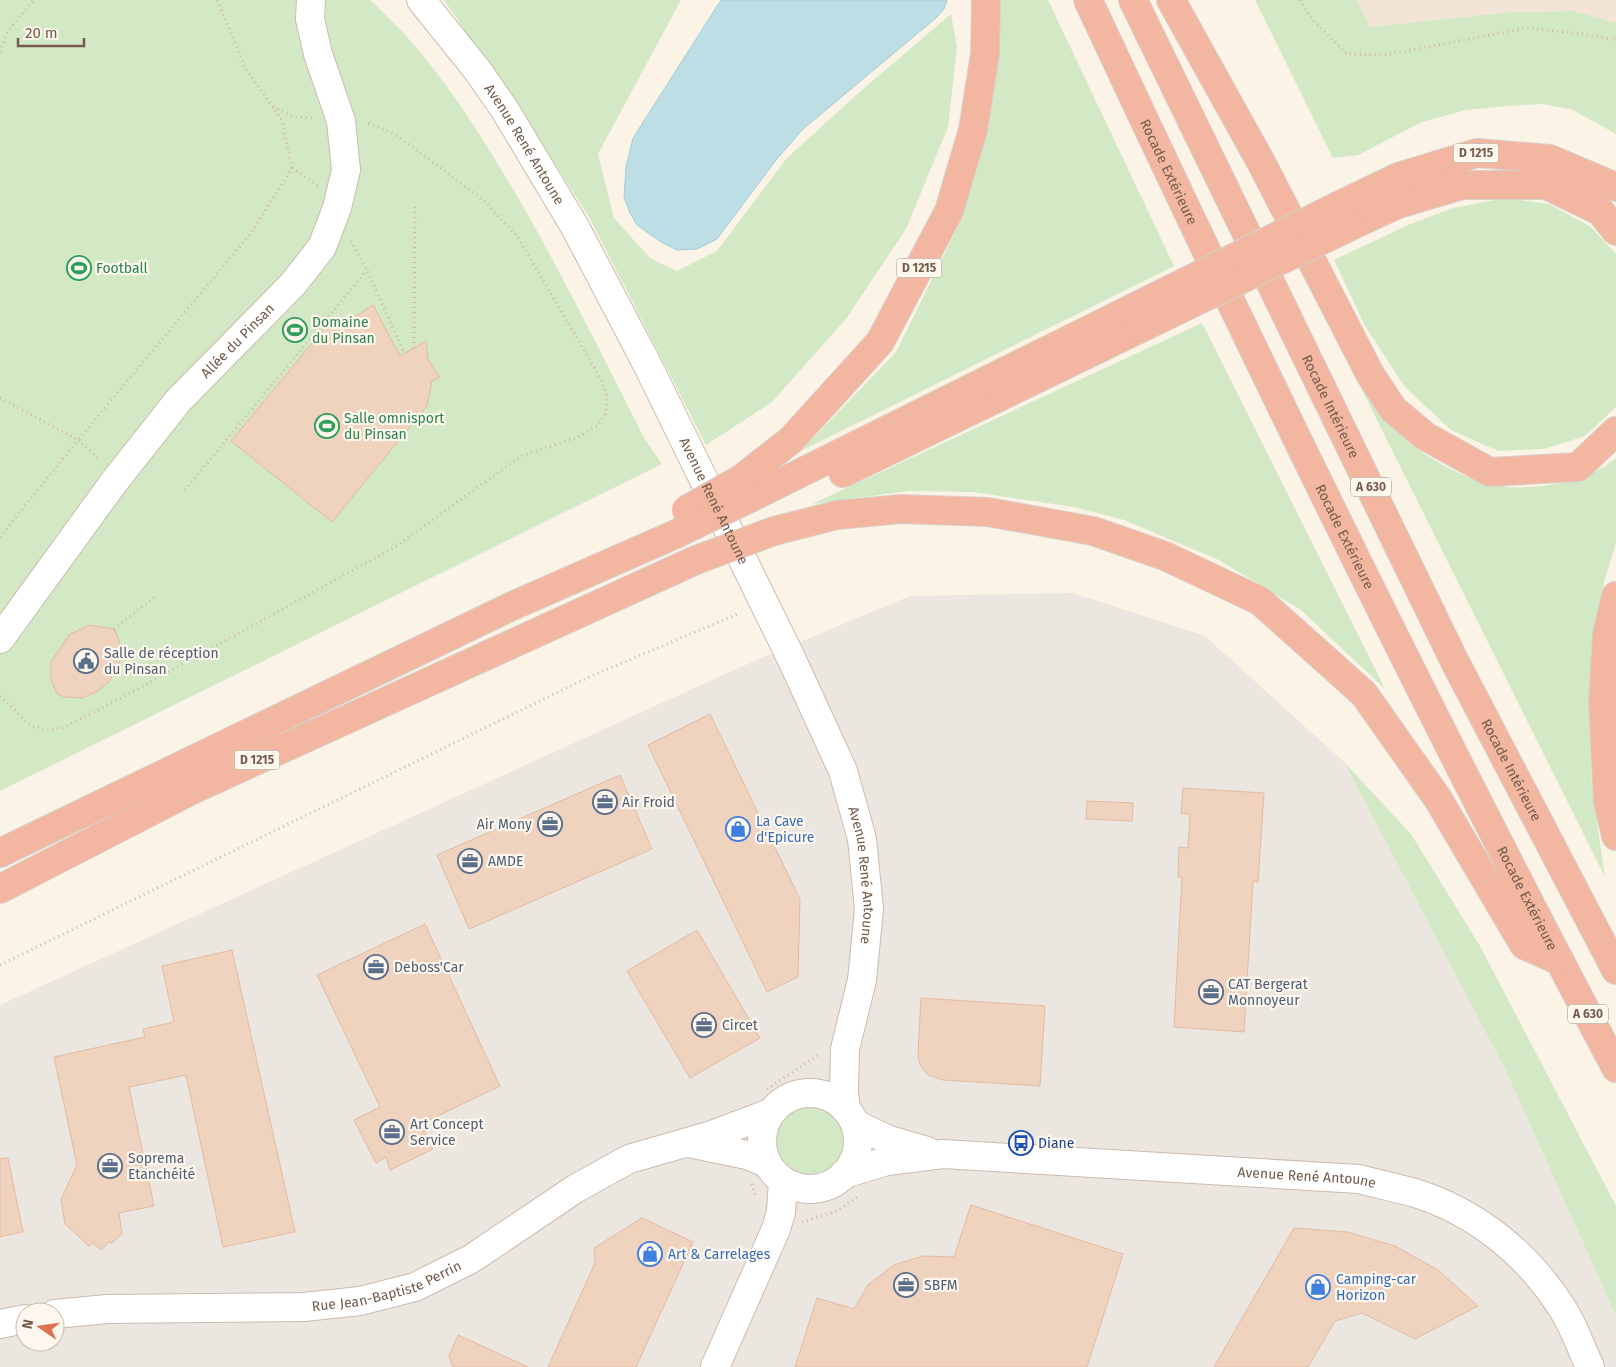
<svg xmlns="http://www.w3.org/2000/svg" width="1616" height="1367" viewBox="0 0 1616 1367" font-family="'Fira Sans',sans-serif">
<rect width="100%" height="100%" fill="#fbf3e6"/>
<path fill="#f3e5d5" d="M1357,0H1616V23L1574,11L1511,12L1370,27Z"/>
<path fill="#ece6e0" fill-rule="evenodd" d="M1073,593L1205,636L1344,762L1505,1069L1616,1316V1367H0V1005L736,669L910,596ZM25,1312H55V1342H25Z"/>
<g fill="#d3e9c5">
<path d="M0,0H370C434,57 480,133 523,206C566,282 605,360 644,438L662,464L0,791Z"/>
<path d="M444,0H681L598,154L614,218L650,258L677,271L717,251L786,159L863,89L951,14L957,47L948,127L906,229L846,319L772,402L706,445L589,217L535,133Z"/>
<path d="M999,0H1048L1174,266L801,451L896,352L958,226L979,163L994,91Z"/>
<path d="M1255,0H1357L1370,27L1511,12L1574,11L1616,23V134L1571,109L1541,104L1508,106L1466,110L1422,122L1358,155L1333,158Z"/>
<path d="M1505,198L1549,204L1591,227L1616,254V407L1585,436L1544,449L1498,451L1451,430L1405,387L1365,326L1334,260L1408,225L1453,208Z"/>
<path d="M1202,323L1385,689L1301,610L1219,560L1124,520L1074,507L973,492L909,491L812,504Z"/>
<path d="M1352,370C1366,390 1380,413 1397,431C1419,453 1456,475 1485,483C1523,494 1586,484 1616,458V543L1604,582L1593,643L1589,714L1592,788L1605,877Z"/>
<path d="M1344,762L1411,834L1480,946L1616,1206V1316L1505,1069Z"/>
<circle cx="809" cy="1141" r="34"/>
</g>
<path fill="#bcdee4" stroke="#a2cdd6" d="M721,0H947L944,9L936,18L803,129L776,160L717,239L697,249L677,250L661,242L637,225L630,213L624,197L626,167L633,138Z"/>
<g fill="#f0d3bf" stroke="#e2baa0">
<path d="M373,305L400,356L426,341L428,359L440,377L432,381L427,406L332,522L231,441L328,324L353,318Z"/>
<path d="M89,625L114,629L119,640L120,661L109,682L96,692L82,698L65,697L57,694L51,680V662L69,635Z"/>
<path d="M710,714L800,899L798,977L767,992L648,745Z"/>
<path d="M620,775L652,849L469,929L437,855Z"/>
<path d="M1183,788L1264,793L1258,882L1253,881L1244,1032L1174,1027L1182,877H1178L1179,847L1188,848L1190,814H1181Z"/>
<path d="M1087,801L1133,803L1132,821L1086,819Z"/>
<path d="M425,924L500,1086L421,1124L433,1149L390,1170L386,1157L376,1163L354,1120L380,1107L317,975Z"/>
<path d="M697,930L760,1038L690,1078L627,971Z"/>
<path d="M232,950L295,1232L223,1247L186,1075L129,1087L154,1206L119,1213L122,1234L112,1243L109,1242L101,1250L93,1243L89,1246L65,1224L61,1199L77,1165L54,1057L145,1037L143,1029L174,1022L162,966Z"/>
<path d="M921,998L1045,1006L1040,1086L943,1080L928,1075L920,1065L918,1054Z"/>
<path d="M8,1158L23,1232L0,1237V1159Z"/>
<path d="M971,1205L1123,1254L1087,1367H795L817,1298L854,1309L868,1285L894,1265L923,1256L954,1257Z"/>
<path d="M642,1218L693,1242L636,1367H548L595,1263L594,1248Z"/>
<path d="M1294,1228L1347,1232L1395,1246L1438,1270L1478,1306L1415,1339L1362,1313L1335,1321L1308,1367H1214Z"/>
<path d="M458,1335L528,1367H453L449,1356Z"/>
</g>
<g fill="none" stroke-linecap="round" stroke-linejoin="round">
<defs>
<g id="minor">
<path id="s1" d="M421,0L478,71L505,110L575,227L648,366L792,660L843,771L862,839L869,909L862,980L845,1049L844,1092L846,1110"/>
<path id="s2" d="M0,639L114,482L178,401L293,284L322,247L337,208L346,170L341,121L318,54L310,19L311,0"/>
<circle cx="810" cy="1141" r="48"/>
<path d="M855,1124L889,1140L927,1151"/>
<path d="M689,1143L747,1155L767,1163"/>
<path id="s3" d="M844,1174L887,1161L943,1154L1359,1179C1378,1184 1397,1188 1415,1193C1476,1212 1528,1254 1562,1308C1574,1326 1581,1348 1590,1367"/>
<path id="s4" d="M55,1314L107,1309L304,1307L360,1301L415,1287L471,1259L575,1189L629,1159L709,1136L770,1113"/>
<path d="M0,1324L25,1319"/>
<path d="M715,1367L776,1229L781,1212L783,1181"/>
</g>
<g id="highway">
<path id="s5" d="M1088,0C1256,360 1430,717 1616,1068"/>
<path id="s6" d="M1133,0L1455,662L1616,970"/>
<path d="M1171,0L1262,164L1370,374L1393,409L1425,436L1490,472L1578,467L1616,431"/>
<path d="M1340,205L1398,177L1477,153L1550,159L1616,187"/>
<path d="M1351,226L1398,204L1462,185H1546L1600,211L1616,231"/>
<path d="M843,473L1139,329"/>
<path d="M741,479L791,440L880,342L949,211L973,130L985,54L986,0"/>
<path d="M750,498L1129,310"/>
<path d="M774,531L837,515L901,509L988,512L1093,531L1165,556L1260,601L1364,694L1438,799L1524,945L1560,961"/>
<path d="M1616,596L1607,634L1603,703L1608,802L1616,836"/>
<path d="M0,853L510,607L676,534"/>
<path d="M0,889L194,789L696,560"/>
</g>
</defs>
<use href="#minor" stroke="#cdbbad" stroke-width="30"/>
<use href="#highway" stroke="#d8d1cd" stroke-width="30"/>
<g stroke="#d5b6a2" stroke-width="3" stroke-dasharray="1 4" stroke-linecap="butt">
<path d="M1300,0L1309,16L1347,54L1384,55L1528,28L1583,34L1615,40L1616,38"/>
<path d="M0,52L8,31L34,0"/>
<path d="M273,107L294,117L315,118"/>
<path d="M292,168L318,186"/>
<path d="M351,241L367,270L404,353"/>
<path d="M414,348L415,207"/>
<path d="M0,398L78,440L251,233L292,168L282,120L246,69L217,0"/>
<path d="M185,490L367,270"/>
<path d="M0,537L78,440L100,460"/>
<path d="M114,629L157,595"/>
<path d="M0,696L31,726L48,730L63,728L123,697L395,547L521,456L578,437L597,426L606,413L607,397L601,379L517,236L484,201L429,159L394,134L365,122"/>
<path d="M0,965L589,677L740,613"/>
<path d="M767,1089L820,1054"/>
<path d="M752,1184L756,1197"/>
<path d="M802,1222L837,1211L859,1196"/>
</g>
<use href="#minor" stroke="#fff" stroke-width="28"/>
<use href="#highway" stroke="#f3b6a0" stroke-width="28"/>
<defs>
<g id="highway-bridge">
<path d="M1129,310L1340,205"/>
<path d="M1139,329L1351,226"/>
<path d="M686,510L741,479"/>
<path d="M676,534L750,498"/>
<path d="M696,560L774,531"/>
</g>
</defs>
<use href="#highway-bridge" stroke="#d8d1cd" stroke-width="30" stroke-linecap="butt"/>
<use href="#highway-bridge" stroke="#f3b6a0" stroke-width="28"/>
</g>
<defs>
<symbol id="stadium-ring" viewBox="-11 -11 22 22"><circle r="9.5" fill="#fef7ed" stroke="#2e9e5b" stroke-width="1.5"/><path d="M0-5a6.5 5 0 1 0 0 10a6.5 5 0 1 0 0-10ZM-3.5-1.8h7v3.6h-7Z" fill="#2e9e5b"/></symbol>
<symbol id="civic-ring" viewBox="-11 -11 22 22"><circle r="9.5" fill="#fef7ed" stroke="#5c6f8a" stroke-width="1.5"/><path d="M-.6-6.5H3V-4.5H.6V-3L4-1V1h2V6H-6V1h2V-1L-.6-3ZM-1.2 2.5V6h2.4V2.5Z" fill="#5c6f8a"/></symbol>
<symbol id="office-ring" viewBox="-11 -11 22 22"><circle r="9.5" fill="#fef7ed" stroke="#5c6f8a" stroke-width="1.5"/><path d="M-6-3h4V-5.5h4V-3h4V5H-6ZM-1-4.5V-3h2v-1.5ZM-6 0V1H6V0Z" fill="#5c6f8a"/></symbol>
<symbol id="shop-ring" viewBox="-11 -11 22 22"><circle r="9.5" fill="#fef7ed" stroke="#3f7fe0" stroke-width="1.5"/><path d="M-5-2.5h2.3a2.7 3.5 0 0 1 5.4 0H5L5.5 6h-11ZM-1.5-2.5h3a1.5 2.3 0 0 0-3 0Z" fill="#3f7fe0"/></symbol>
<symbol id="bus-ring" viewBox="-11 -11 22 22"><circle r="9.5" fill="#fef7ed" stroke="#1a4fb4" stroke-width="1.5"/><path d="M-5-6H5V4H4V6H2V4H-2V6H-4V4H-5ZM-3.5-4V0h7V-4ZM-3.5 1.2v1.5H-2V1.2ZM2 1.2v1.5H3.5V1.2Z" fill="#1a4fb4"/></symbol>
</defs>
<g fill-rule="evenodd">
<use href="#stadium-ring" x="65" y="254" width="28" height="28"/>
<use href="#stadium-ring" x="281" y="316" width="28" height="28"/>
<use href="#stadium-ring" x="313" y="412" width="28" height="28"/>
<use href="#civic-ring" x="72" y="647" width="28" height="28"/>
<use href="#office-ring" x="591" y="788" width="28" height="28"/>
<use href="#office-ring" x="536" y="810" width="28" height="28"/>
<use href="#shop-ring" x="724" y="815" width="28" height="28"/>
<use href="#office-ring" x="456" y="847" width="28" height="28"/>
<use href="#office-ring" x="362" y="953" width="28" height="28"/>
<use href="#office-ring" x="1197" y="978" width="28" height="28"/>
<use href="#office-ring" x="690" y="1011" width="28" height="28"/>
<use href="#office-ring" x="378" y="1118" width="28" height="28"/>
<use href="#bus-ring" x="1007" y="1129" width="28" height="28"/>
<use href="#office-ring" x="96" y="1152" width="28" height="28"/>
<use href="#shop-ring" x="636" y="1240" width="28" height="28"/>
<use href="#office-ring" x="892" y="1271" width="28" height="28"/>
<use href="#shop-ring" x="1304" y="1273" width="28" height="28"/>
</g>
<g text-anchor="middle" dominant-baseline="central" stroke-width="4.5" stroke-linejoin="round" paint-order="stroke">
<g fill="#fef7ed" stroke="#9d8a7c" stroke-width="1">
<rect x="1453.5" y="143.5" width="45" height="19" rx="4"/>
<rect x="896.5" y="258.5" width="45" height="19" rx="4"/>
<rect x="1351" y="477.5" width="40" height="19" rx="4"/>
<rect x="234.5" y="750.5" width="45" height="19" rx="4"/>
<rect x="1568" y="1004.5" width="40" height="19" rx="4"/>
</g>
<g font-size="12" font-weight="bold" fill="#745b4c">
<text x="1476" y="153">D 1215</text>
<text x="919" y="268">D 1215</text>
<text x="1371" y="487">A 630</text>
<text x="257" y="760">D 1215</text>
<text x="1588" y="1014">A 630</text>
</g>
<g font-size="14" fill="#745b4c" stroke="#fef7ed">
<text stroke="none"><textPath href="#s1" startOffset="178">Avenue René Antoune</textPath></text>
<text stroke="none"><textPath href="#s5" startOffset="190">Rocade Extérieure</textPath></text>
<text stroke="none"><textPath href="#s2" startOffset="382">Allée du Pinsan</textPath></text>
<text stroke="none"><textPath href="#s6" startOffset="452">Rocade Intérieure</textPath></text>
<text stroke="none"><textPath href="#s1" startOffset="582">Avenue René Antoune</textPath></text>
<text stroke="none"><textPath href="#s5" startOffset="595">Rocade Extérieure</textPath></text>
<text stroke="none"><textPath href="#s6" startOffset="858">Rocade Intérieure</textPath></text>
<text stroke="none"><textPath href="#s1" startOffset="988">Avenue René Antoune</textPath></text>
<text stroke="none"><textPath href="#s5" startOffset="1000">Rocade Extérieure</textPath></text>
<text stroke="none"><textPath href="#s3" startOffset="466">Avenue René Antoune</textPath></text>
<text stroke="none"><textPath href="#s4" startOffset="335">Rue Jean-Baptiste Perrin</textPath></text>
</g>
<g font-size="14" fill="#27864d" stroke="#fef7ed" text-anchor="start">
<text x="96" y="268">Football</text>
<text x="312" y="322">Domaine<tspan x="312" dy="16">du Pinsan</tspan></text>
<text x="344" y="418">Salle omnisport<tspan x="344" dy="16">du Pinsan</tspan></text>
</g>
<g font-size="14" fill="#4e5e75" stroke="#fef7ed" text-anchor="start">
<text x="104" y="653">Salle de réception<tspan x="104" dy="16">du Pinsan</tspan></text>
<text x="622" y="802">Air Froid</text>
<text x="532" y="824" text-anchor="end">Air Mony</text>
<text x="488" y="861">AMDE</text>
<text x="394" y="967">Deboss'Car</text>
<text x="1228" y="984">CAT Bergerat<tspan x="1228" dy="16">Monnoyeur</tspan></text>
<text x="722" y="1025">Circet</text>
<text x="410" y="1124">Art Concept<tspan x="410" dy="16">Service</tspan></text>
<text x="128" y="1158">Soprema<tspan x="128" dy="16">Etanchéité</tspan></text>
<text x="924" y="1285">SBFM</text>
</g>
<g font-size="14" fill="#366cbe" stroke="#fef7ed" text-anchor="start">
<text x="756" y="821">La Cave<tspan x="756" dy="16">d'Epicure</tspan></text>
<text x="668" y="1254">Art &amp; Carrelages</text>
<text x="1336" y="1279">Camping-car<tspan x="1336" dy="16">Horizon</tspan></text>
</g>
<g font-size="14" fill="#164399" stroke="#fef7ed" text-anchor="start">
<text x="1038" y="1143">Diane</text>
</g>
</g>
<g transform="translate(40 1327) rotate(283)"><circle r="24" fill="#fef7ed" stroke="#c7b9ad"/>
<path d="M0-4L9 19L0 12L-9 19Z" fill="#e07251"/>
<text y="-8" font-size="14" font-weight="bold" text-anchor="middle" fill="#745b4c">N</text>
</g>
<path d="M18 38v8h66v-8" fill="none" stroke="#745b4c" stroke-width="2.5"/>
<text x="25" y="38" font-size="15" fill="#745b4c" stroke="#fef7ed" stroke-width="4" paint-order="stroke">20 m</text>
</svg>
